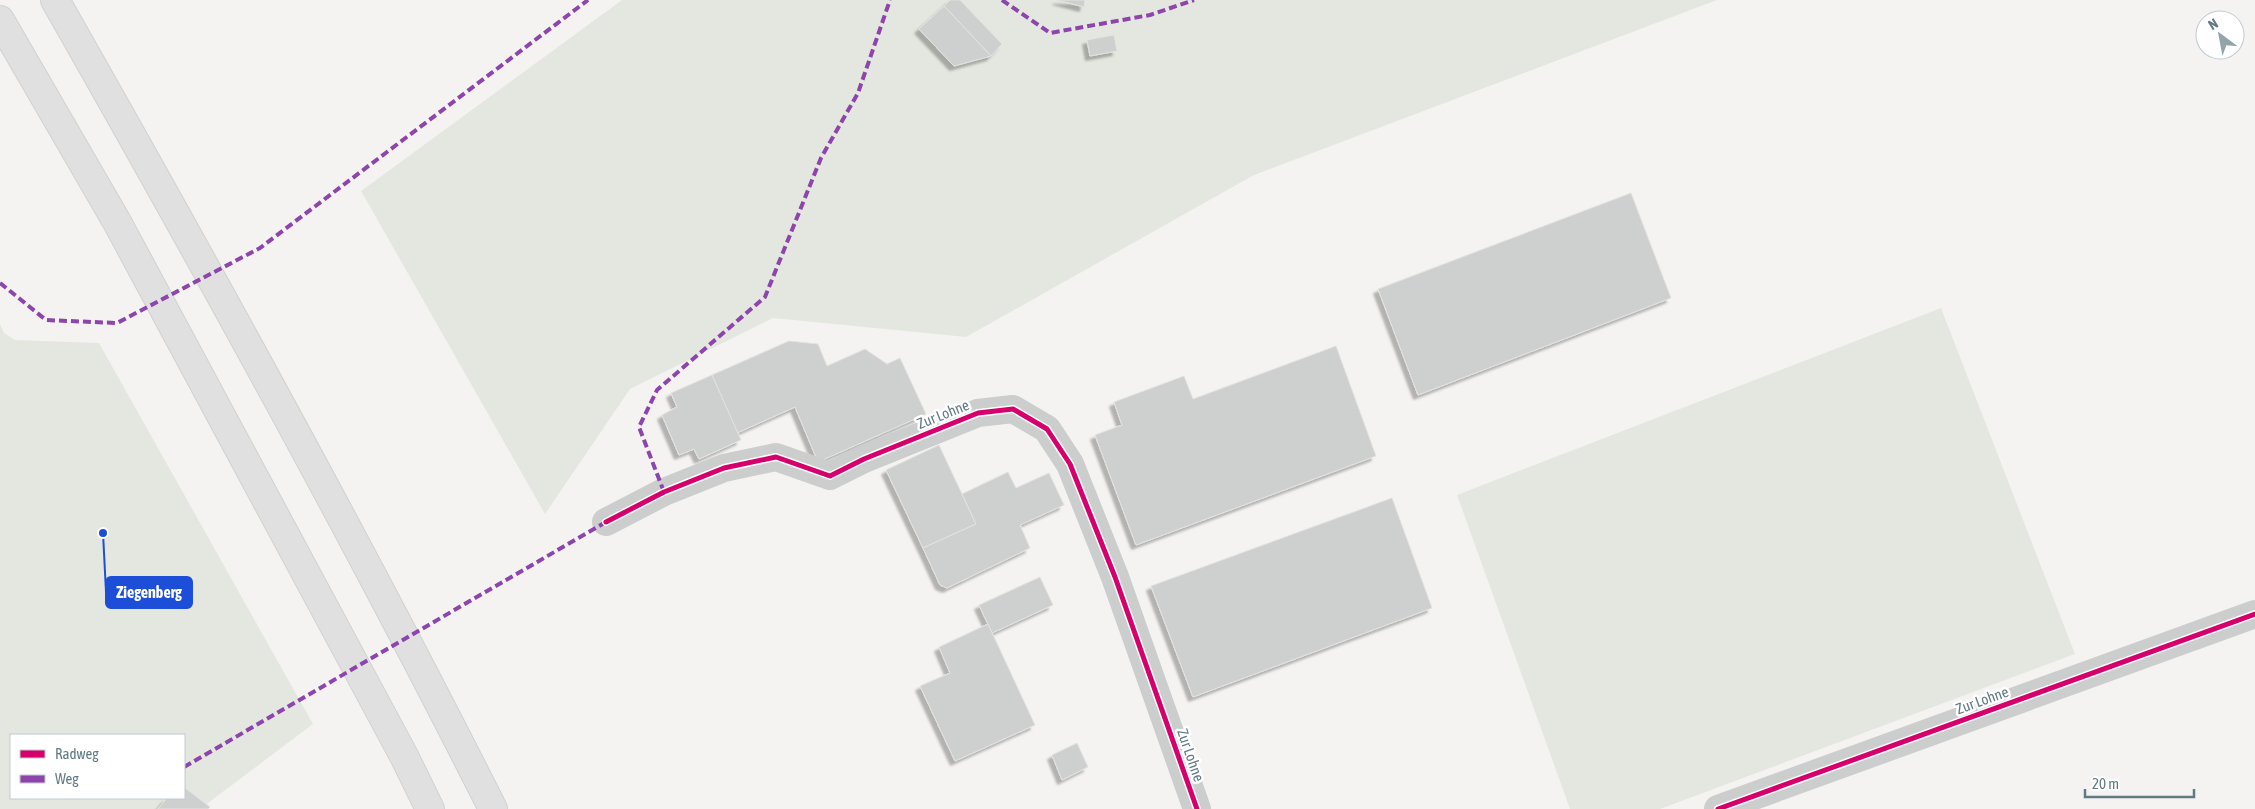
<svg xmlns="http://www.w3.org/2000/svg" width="2255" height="809" viewBox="0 0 2255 809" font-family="'Asap Condensed',sans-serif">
<defs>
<filter id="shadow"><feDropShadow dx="-4.5" dy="4.5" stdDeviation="1" flood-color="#0004"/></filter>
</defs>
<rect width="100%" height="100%" fill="#f4f3f1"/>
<g fill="#e4e7df" fill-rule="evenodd">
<path d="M622,0H1717L1254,175L966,337L773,318L630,389L545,514L361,191Z"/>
<path d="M1941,308L2075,654L1660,809H1570L1457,495Z"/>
<path d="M0,324L4,333L15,340L99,343L313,724L200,809H0ZM11,735H184V798H11Z"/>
</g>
<g fill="#ced0cf" stroke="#e3e2e1" filter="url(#shadow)">
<path d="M950,0H960L1002,44L991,56L944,6Z"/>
<path d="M1057,0H1085L1084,7Z"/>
<path d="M944,6L991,56L954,66L919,29Z"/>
<path d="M1114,35L1117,51L1090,56L1087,40Z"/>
<path d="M1631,193L1671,298L1418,395L1378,289Z"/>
<path d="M789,341L818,344L827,366L865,349L887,364L900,358L926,414L818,462L795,407L737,433L712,375Z"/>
<path d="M1336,346L1376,456L1136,545L1095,435L1122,425L1114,402L1184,376L1193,399Z"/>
<path d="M712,375L741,440L699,459L694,449L679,455L662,415L677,407L671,393Z"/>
<path d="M939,445L976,524L923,548L886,470Z"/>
<path d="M1008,472L1016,488L1049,473L1064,505L1020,525L1030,548L947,588L940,585L923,548L976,524L962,494Z"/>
<path d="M1392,498L1432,608L1193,697L1151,586Z"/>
<path d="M1040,577L1053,605L992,633L979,605Z"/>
<path d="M988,624L1035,725L955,761L920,686L950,673L939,647Z"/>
<path d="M1077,743L1088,767L1062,780L1052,755Z"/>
<path d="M184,787L210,807L208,809H158L167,798H184Z"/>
</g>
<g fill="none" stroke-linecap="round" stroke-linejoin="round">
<defs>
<g id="highway">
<path d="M55,0C207,267 355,535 493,809"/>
<path d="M0,20L117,222L404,756L430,809"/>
</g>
</defs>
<use href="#highway" stroke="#d0d1d0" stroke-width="30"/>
<g stroke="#cccdcd" stroke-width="28">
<path d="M606,522L664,492L724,468L776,457L830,476L864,459L978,413L1013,409L1047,429L1070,464L1115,577L1197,809"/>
<path d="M1718,809L2255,614"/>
</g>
<use href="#highway" stroke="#e0e0e0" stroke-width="28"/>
<g stroke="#8e44ad" stroke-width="4" stroke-dasharray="8 4" stroke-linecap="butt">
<path d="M1002,0L1050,33L1150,15L1194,0"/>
<path d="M0,283L46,320L117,323L260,248L588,0"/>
<path d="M664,492L639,427L657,390L765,297L821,158L858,93L890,0"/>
<path d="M184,767L606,522"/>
</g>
<defs>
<g id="cycleway">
<path d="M606,522L664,492L724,468L776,457L830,476L864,459L978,413L1013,409L1047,429L1070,464L1115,577L1197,809"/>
<path d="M1718,809L2255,614"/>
</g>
</defs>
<use href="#cycleway" stroke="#fff" stroke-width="8"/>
<use href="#cycleway" stroke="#d6006c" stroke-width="5"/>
</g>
<g text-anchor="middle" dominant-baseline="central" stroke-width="5" stroke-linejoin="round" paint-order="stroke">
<g font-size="15" fill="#617a85" stroke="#fff">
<text transform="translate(943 414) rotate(-22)">Zur Lohne</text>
<text transform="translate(1982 700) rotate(-20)">Zur Lohne</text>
<text transform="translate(1191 755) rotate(71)">Zur Lohne</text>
</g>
</g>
<path fill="none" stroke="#1d4ed8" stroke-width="2" d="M103 533L106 592"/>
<circle fill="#1d4ed8" stroke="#fff" stroke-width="2" cx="103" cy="533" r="5"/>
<rect fill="#1d4ed8" stroke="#1d4ed8" stroke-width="2" x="106" y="577" width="86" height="31" rx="5"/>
<g font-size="16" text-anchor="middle" font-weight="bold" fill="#fff">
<text x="149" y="598">Ziegenberg</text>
</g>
<rect x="10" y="734" width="175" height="65" fill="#ffffff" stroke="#c0cace"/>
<rect x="20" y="750" width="25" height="8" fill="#d6006c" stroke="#c0cace"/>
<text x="55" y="759" font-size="15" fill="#617a85">Radweg</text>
<rect x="20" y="775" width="25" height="8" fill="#8e44ad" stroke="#c0cace"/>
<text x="55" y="784" font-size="15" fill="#617a85">Weg</text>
<g transform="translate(2220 35) rotate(328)"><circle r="24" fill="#ffffff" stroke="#c0cace"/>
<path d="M0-4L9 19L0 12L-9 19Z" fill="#94a4ab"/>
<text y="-8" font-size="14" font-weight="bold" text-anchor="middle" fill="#617a85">N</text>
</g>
<path d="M2085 789v8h109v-8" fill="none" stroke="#617a85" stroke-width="2.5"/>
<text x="2092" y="789" font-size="15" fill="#617a85" stroke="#ffffff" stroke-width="4" paint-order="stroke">20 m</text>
</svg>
